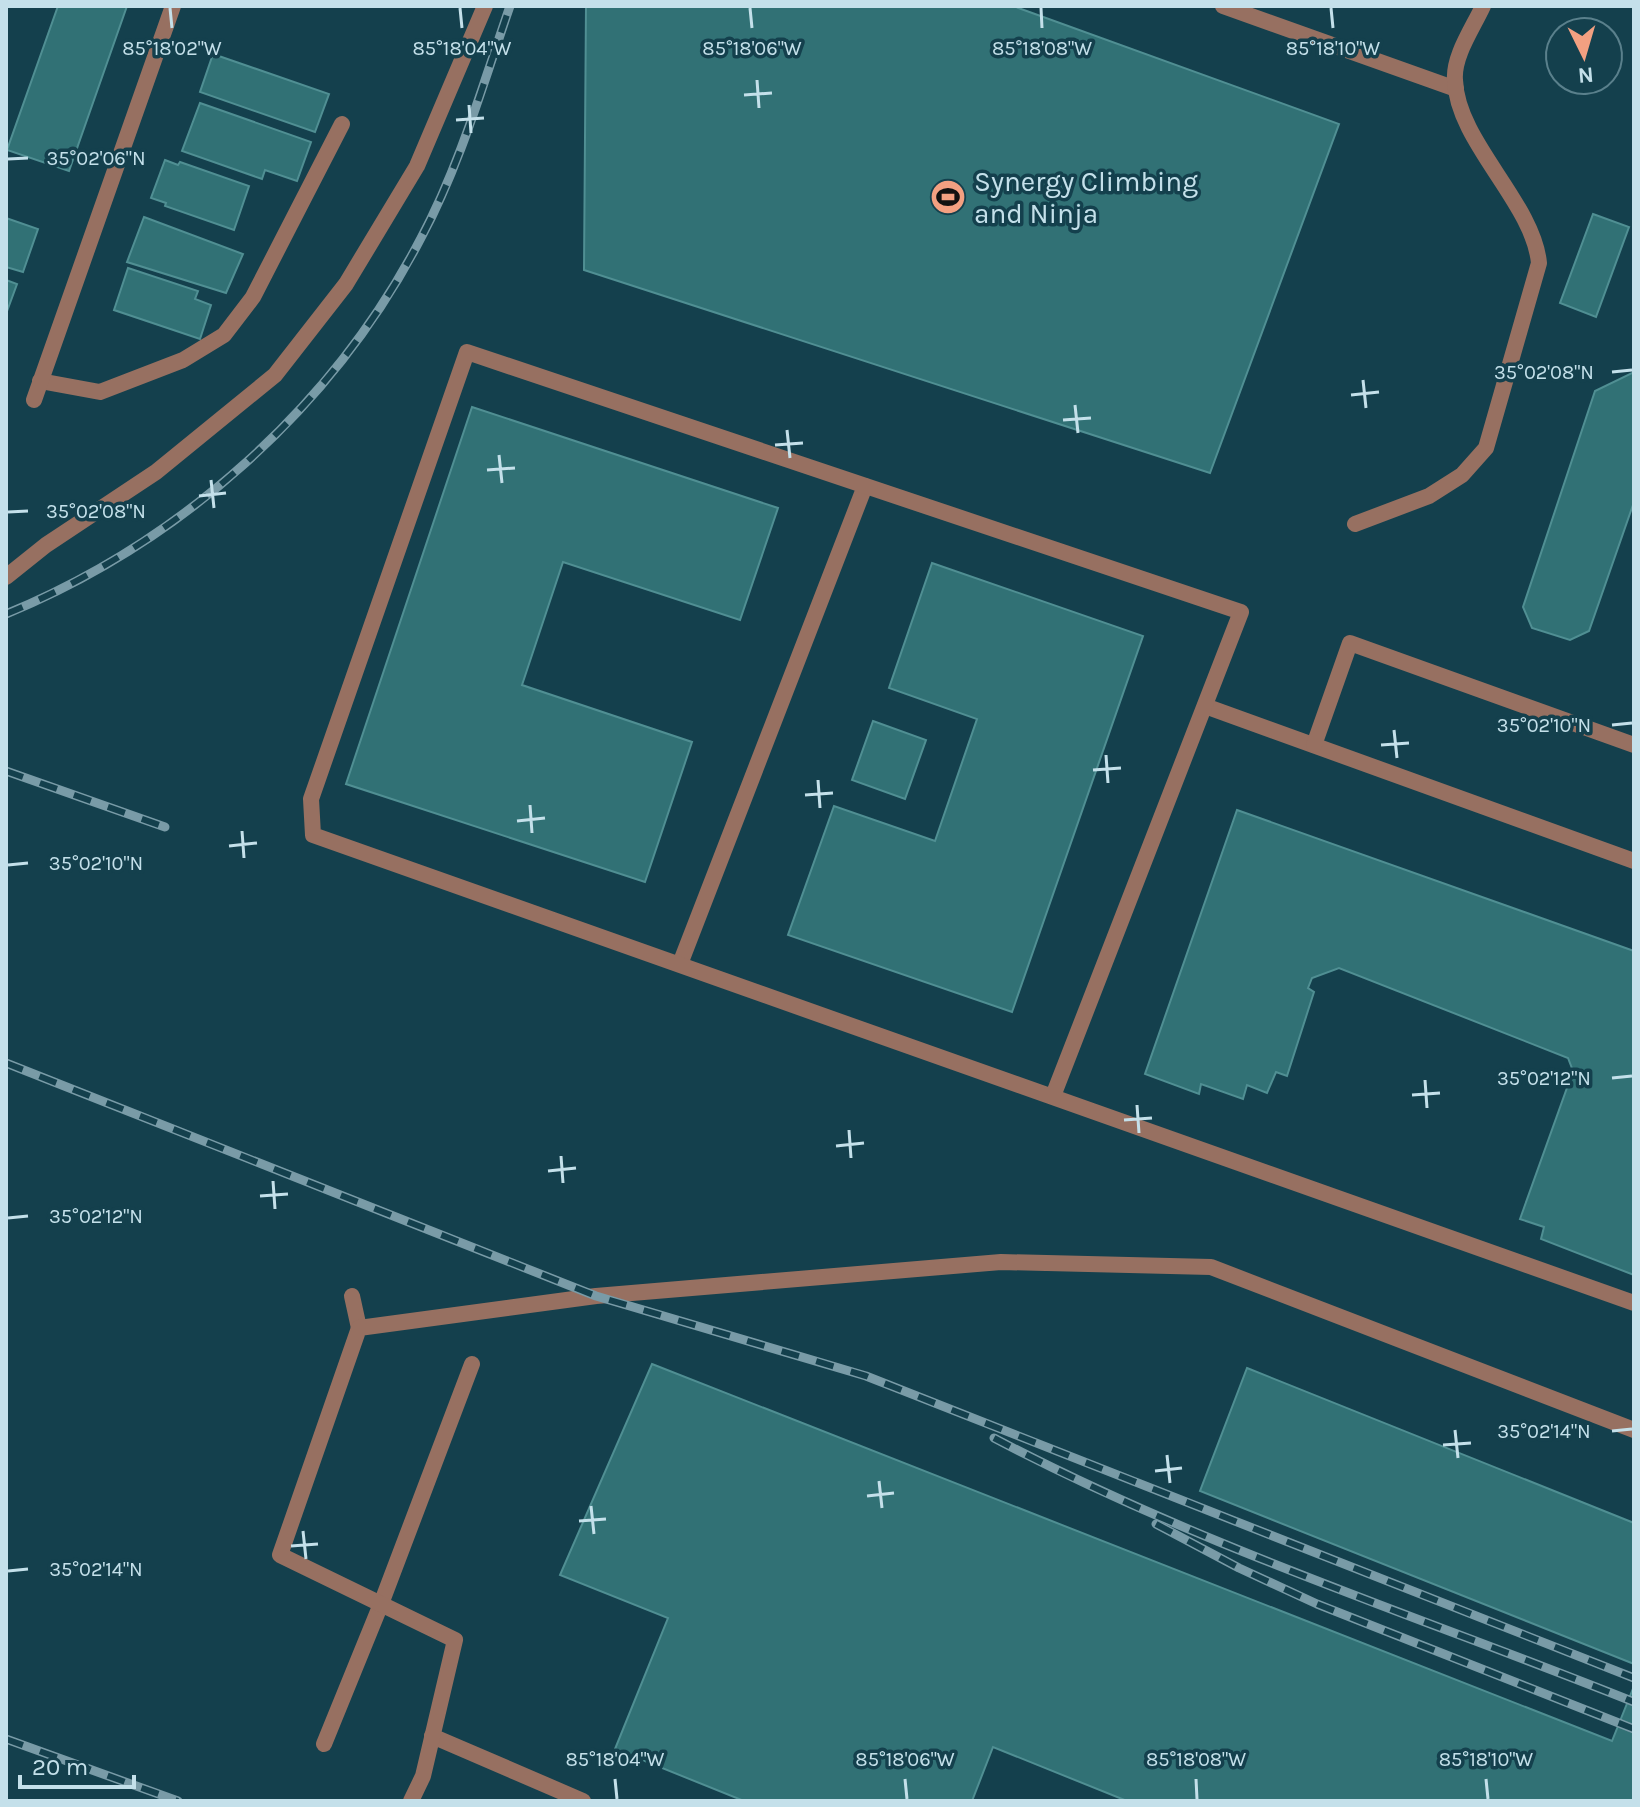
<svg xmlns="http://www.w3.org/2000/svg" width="1640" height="1807" viewBox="0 0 1640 1807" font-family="Karla,sans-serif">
<rect width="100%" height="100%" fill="#14404d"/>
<g fill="#317175" stroke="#508f93" stroke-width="2">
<path d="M58,6H127L69,171L7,150Z"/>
<path d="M586,6H1013L1339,124L1210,473L584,270Z"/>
<path d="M213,54L329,94L315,132L200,92Z"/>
<path d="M200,103L311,142L297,181L265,170L262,179L182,151Z"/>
<path d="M165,160L178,165L180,162L249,186L234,230L165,206L166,203L151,198Z"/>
<path d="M1593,214L1629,227L1596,317L1560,303Z"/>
<path d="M144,217L243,254L226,293L127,262Z"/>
<path d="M6,218L38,229L23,272L6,267Z"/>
<path d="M128,268L198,291L195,299L211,305L200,339L114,310Z"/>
<path d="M6,280L17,284L6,314Z"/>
<path d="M1634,372V502L1589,631L1570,640L1532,628L1523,607L1595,391Z"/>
<path d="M472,407L778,508L740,620L563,562L522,685L692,742L645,882L346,784Z"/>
<path d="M932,563L1143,636L1012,1012L788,935L834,806L935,841L977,719L889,688Z"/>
<path d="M873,721L926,740L905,799L852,780Z"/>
<path d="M1237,810L1634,951V1275L1541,1239L1544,1227L1520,1219L1573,1071L1568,1058L1339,968L1312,978L1308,988L1314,992L1287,1076L1276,1072L1267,1093L1247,1085L1243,1099L1201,1084L1199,1094L1145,1074Z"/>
<path d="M652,1364L1612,1741L1634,1686V1801H1127L993,1747L972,1801H744L615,1749L668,1618L560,1575Z"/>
<path d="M1247,1368L1634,1523V1664L1200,1491Z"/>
</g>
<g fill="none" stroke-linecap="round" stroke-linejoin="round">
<g stroke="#977061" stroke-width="16">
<path d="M1223,6L1456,89"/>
<path d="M40,381L100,392L183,360L224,335L253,297L342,124"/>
<path d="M1355,524L1429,496L1462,475L1486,448L1539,263C1533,202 1457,142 1455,80C1453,56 1473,28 1483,6"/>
<path d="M6,577L46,545L156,472L275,375L346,284L417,166L485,6"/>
<path d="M1205,706L1634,861"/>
<path d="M1314,745L1350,643L1634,745"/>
<path d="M680,964L865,486"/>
<path d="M1053,1096L1241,612L467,352L311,799L313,835L1634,1303"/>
<path d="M352,1296L359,1328"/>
<path d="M432,1736L583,1801"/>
<path d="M324,1744L381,1604L472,1364"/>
<path d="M411,1801L423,1776L455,1640L280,1555L359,1328L596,1296L1001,1262L1211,1267L1634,1430"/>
</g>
<path stroke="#977061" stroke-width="16" d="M34,400L173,6"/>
<defs>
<g id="rail">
<path d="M6,614C181,542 333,407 421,238C460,165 483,84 510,6"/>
<path d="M6,771L165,827"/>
<path d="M6,1063L596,1296L866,1376L1634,1678"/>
<path d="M994,1438C1197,1545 1421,1617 1634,1702"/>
<path d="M1156,1524L1239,1568L1317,1604L1634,1729"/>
<path d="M6,1739L178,1801"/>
</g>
</defs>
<use href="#rail" stroke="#799ba7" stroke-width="9"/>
<use href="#rail" stroke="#14404d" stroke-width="6" stroke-dasharray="18" stroke-linecap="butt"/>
</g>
<path fill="none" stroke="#c4e0ea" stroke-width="3" d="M170,8L172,28M460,8L462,28M750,8L752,28M1041,8L1042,28M1331,8L1333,28M757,80L759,108M744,95L772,93M469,105L471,133M456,120L484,118M8,159L28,158M1612,372L1632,370M1363,380L1366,408M1351,395L1379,392M1075,405L1078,433M1063,420L1091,418M787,430L790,458M775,445L803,443M499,455L502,483M487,470L515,468M211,480L214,508M199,496L226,493M8,512L28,511M1612,725L1632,723M1394,730L1397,758M1381,745L1409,743M1106,755L1108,783M1093,770L1121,768M818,780L820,808M805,795L833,793M530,805L532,833M517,821L545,818M242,831L244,858M229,846L257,843M8,865L28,863M1612,1078L1632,1076M1425,1080L1427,1108M1412,1095L1440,1093M1137,1105L1139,1133M1124,1120L1152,1118M849,1130L851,1158M836,1146L864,1143M561,1156L563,1183M548,1171L576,1168M273,1181L275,1209M260,1196L288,1194M8,1218L28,1216M1455,1430L1458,1458M1612,1431L1632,1429M1443,1445L1471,1443M1167,1455L1170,1483M1155,1471L1182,1468M879,1481L882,1508M867,1496L894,1493M591,1506L594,1534M579,1521L606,1519M303,1531L306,1559M291,1546L318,1544M8,1571L28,1569M615,1779L617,1799M905,1779L907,1799M1196,1779L1197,1799M1486,1779L1488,1799"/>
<defs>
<symbol id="stadium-disc" viewBox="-11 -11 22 22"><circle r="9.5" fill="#f3a081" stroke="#14404d"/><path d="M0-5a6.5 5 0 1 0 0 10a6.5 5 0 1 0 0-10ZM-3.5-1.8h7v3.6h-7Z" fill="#111"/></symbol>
</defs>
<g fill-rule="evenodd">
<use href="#stadium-disc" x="928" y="177" width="40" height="40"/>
</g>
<g text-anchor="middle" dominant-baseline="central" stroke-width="7" stroke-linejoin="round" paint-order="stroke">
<g font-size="28" fill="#c4e0ea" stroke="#14404d" text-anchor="start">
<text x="974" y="181">Synergy Climbing<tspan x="974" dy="32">and Ninja</tspan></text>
</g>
</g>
<g font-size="20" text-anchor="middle" fill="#c4e0ea" stroke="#14404d" stroke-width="7" stroke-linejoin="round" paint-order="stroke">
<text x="172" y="55">85°18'02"W</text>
<text x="462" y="55">85°18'04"W</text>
<text x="752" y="55">85°18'06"W</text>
<text x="1042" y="55">85°18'08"W</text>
<text x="1333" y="55">85°18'10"W</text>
<text x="96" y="165">35°02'06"N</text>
<text x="1544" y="379">35°02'08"N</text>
<text x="96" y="518">35°02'08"N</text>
<text x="1544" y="732">35°02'10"N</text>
<text x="96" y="870">35°02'10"N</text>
<text x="1544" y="1085">35°02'12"N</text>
<text x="96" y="1223">35°02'12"N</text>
<text x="1544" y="1438">35°02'14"N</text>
<text x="96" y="1576">35°02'14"N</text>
<text x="615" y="1766">85°18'04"W</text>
<text x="905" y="1766">85°18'06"W</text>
<text x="1196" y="1766">85°18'08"W</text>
<text x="1486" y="1766">85°18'10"W</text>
</g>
<rect width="1640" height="1807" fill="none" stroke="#c4e0ea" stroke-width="16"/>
<g transform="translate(1584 56) rotate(175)"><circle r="38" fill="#14404d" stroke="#5a808c" stroke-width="2"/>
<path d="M0-6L14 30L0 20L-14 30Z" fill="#f3a081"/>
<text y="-12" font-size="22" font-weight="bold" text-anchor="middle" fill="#c4e0ea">N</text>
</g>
<path d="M20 1775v12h114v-12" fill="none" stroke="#c4e0ea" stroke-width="4"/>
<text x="32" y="1775" font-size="24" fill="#c4e0ea" stroke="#14404d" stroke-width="6" paint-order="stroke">20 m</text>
</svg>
